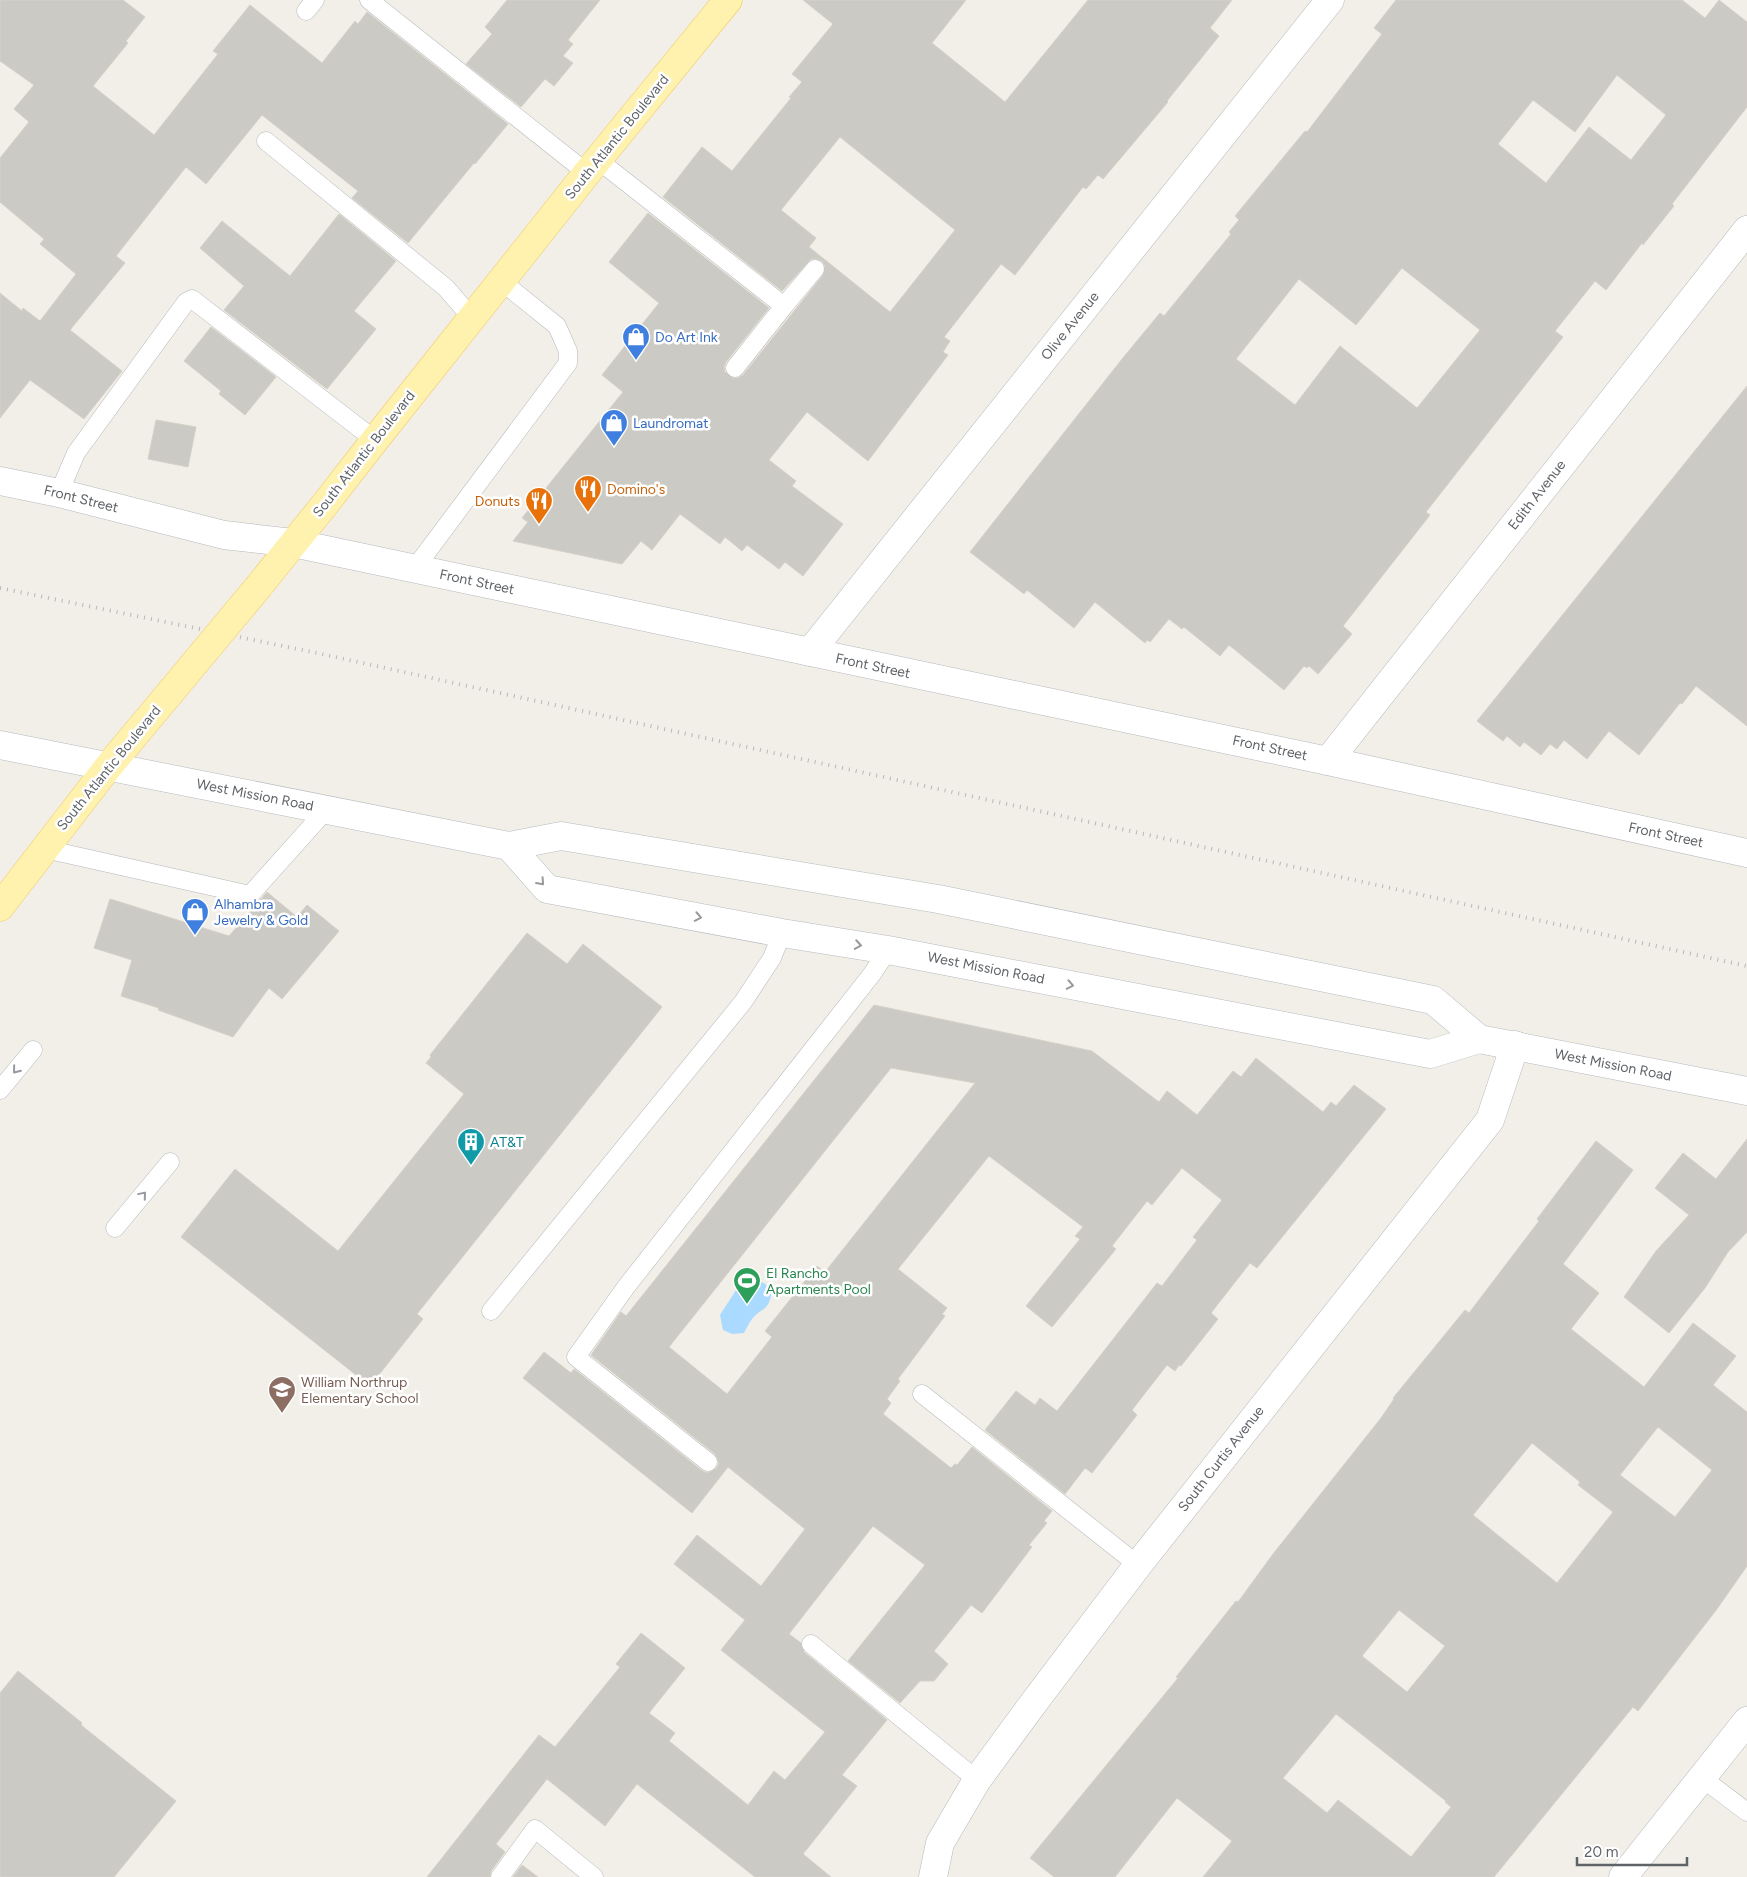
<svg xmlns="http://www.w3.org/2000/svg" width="1747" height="1877" viewBox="0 0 1747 1877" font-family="Figtree,sans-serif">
<rect width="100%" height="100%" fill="#f1efe8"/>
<path fill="#aadaff" d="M752,1280L764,1283L772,1290C769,1312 763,1306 752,1319C749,1323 746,1329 744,1333L732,1334L723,1330L720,1315L738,1287Z"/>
<g fill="#cccac5" stroke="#d6d1c6" fill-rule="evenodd">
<path d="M0,0H123L145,17L126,41L128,43L93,86L154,135L218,54L213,51L250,5L322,63L355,21L358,24L367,12L508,124L475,164L474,163L408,243L352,198L358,191L262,115L206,184L186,167L116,256L125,263L70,330L122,371L84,419L30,380L0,418V293L22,311L23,308L40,321L76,274L40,244L44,239L0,202V158L29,122L14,109L34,85L0,61Z"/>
<path d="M507,0H600L568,40L573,44L563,56L573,63L554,86L545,79L521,107L466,64L492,34L485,27Z"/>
<path d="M803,0H966L932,43L1005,102L1088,0H1232L1210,28L1219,36L1167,101L1168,102L1103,179L1098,175L1086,189L1083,187L1015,275L1001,264L944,337L950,341L943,352L948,355L868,461L807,412L769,460L796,481L792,486L843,524L803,576L785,562L779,569L747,545L742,551L725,537L720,544L680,514L652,550L641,541L622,564L513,541L528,522L522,518L623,392L602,375L659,303L609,262L648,213L769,308L726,362L724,367L725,372L733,378H738L743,375L823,275L825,266L822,261L816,259H811L782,291L663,197L702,147L732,171L791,98L789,97L802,82L792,74L833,24ZM840,137L955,230L890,312L809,247L816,238L781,210Z"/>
<path d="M1396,0H1682L1705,18L1719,0L1747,22V107L1672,204L1674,206L1654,231L1643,245L1642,243L1606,290L1595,281L1555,331L1563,337L1426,512L1430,515L1343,626L1352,634L1318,674L1309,666L1307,668L1304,666L1284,690L1229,645L1220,656L1184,627L1182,629L1169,619L1150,642L1147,640L1145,643L1095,602L1074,628L1027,590L1024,594L970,552L1122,359L1160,313L1164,316L1231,234L1229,232L1239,220L1235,216L1305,131L1307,132L1382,34L1374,28ZM1617,75L1666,115L1631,160L1589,127L1546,183L1498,144L1533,100L1575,132ZM1402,268L1480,330L1417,408L1340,346L1295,405L1236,359L1299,279L1356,325Z"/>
<path d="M339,214L396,261L354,311L376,329L327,389L224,310L244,286L200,248L222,221L290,276Z"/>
<path d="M211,327L276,377L245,415L219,394L221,391L184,361Z"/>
<path d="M1747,386V726L1696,686L1682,704L1680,703L1639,755L1609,731L1587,759L1564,740L1557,749L1550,744L1541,755L1524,742L1520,747L1507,736L1503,741L1477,721Z"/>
<path d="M156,420L196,427L188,467L148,459Z"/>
<path d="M267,892L297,917L307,905L339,931L282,999L269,988L233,1037L158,1010L159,1008L121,996L132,960L94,948L110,899L229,936Z"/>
<path d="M527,933L567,964L583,944L662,1007L417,1314L423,1319L370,1386L181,1237L235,1169L338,1251L464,1094L426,1063L431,1057L430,1055Z"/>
<path d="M874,1005L1092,1051L1159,1102L1167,1091L1197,1115L1233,1071L1241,1077L1256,1058L1323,1112L1331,1102L1336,1106L1354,1085L1386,1109L1257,1268L1250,1263L1211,1313L1218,1319L1181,1366L1179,1365L1175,1371L1167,1365L1132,1410L1137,1415L1092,1473L1085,1468L1065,1494L985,1430L1016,1391L1035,1405L1040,1398L1057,1411L1157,1283L1162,1286L1197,1240L1193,1237L1222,1200L1182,1168L1152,1205L1147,1201L1112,1246L1116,1249L1052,1327L1026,1306L1080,1239L1075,1236L1083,1227L989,1156L898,1269L947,1308L942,1314L945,1316L898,1379L900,1381L887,1399L891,1403L883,1414L951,1468L955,1464L957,1465L972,1447L1052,1511L1044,1521L1047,1523L1029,1545L1032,1547L982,1613L971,1605L934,1651L948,1664L934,1681H920L900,1703L848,1661L925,1565L873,1526L789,1634L801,1643L804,1652L887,1720L842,1775L857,1786L803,1854L831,1877H755L637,1784L605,1826L547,1779L496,1844L505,1852L491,1871L490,1877H427L539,1735L555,1747L620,1667L616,1664L641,1633L685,1668L649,1713L675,1733L669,1741L748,1805L774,1771L785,1780L825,1732L721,1650L745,1620L674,1564L697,1535L761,1586L805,1529L728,1467L692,1513L523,1378L544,1352L571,1373L574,1369L701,1470L707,1473L716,1469L719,1463L715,1454L591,1355L621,1312L626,1316ZM891,1068L975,1083L825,1272L817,1266L765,1331L772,1337L727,1394L669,1347Z"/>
<path d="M1747,1139V1232L1728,1252L1705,1288L1669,1333L1624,1297L1656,1251L1689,1215L1655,1188L1683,1153L1716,1179Z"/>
<path d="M1596,1141L1633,1170L1563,1264L1599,1293L1571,1329L1644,1387L1693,1323L1736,1356L1713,1385L1747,1412V1566L1717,1609L1638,1711L1633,1707L1494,1877H1203L1232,1841L1177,1798L1115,1877H1054L1030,1858L1178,1678L1176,1677L1236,1601L1238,1602L1273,1554L1381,1418L1394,1399L1393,1398L1465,1310L1469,1313L1539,1221L1537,1219ZM1658,1427L1712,1470L1675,1517L1620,1475ZM1532,1443L1580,1482L1578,1485L1613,1512L1557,1583L1473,1515ZM1399,1610L1445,1646L1407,1692L1362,1656ZM1336,1714L1446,1801L1445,1802L1451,1807L1411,1857L1338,1800L1327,1813L1283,1778Z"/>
<path d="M18,1671L82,1723L81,1725L176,1801L114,1877H0V1693Z"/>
<path d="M522,1865L538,1877H513Z"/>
</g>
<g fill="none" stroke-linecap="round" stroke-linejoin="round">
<defs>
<g id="lane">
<path d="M369,0L587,173"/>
<path d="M306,11L315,0"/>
<path d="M266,141L446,288L472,318"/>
<path d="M598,160L784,306L735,368"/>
<path d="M784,306L815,269"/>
<path d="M59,493L76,453L186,302L192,299L375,440"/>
<path d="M415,568L568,363V351L557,326L501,281"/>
<path d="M45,849L250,895L326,810"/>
<path d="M0,1090L33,1050"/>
<path d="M115,1228L170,1162"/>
<path d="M491,1311L743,1002L772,958L782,933"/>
<path d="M922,1394L1138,1565"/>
<path d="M708,1462L576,1357L626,1287L872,974L888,950"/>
<path d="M811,1644L977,1780"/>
<path d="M1702,1778L1747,1812"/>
<path d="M500,1877L535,1829L594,1877"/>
</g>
<g id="street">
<path d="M0,481L59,493L224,535L293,543L1328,761L1747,853"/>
<path d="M810,652L1330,0"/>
<path d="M1328,761L1747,230"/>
<path d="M933,1877L940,1843L977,1780L1035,1701L1138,1565L1490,1120L1515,1045"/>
</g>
<g id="secondary">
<path d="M0,745L509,846L561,836L938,899L1433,1000L1479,1039L1430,1054L888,950L782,933L547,889L509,846"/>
<path d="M1479,1039L1747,1091"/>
<path d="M1623,1877L1747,1721"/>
</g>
<g id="primary">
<path d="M259,586L322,508L375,440L587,173L728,0"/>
<path d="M0,907L108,767L169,694"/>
</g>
</defs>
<use href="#lane" stroke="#b5b8bc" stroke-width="19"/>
<use href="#street" stroke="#b5b8bc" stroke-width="29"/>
<use href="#secondary" stroke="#b6babf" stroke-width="29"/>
<use href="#primary" stroke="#f2c960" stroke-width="29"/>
<use href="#lane" stroke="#fff" stroke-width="18"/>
<use href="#street" stroke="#fff" stroke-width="28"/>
<use href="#secondary" stroke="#fff" stroke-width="28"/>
<use href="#primary" stroke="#fff2af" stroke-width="28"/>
<path stroke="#b6b7b8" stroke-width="4" stroke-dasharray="1 6" stroke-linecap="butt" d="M0,588L317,653L1747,966"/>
<defs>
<path id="primary-bridge" d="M169,694L259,586"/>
</defs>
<use href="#primary-bridge" stroke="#f2c960" stroke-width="29" stroke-linecap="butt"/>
<use href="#primary-bridge" stroke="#fff2af" stroke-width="28"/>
</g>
<defs><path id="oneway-chevron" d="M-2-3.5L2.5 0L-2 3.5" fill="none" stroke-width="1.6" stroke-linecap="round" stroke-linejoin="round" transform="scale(1.25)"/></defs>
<g stroke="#979a9d">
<use href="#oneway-chevron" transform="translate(541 882) rotate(48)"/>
<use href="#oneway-chevron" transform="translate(698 917) rotate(11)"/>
<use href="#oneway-chevron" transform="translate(858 945) rotate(9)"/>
<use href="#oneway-chevron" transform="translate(1070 985) rotate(11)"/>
<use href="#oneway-chevron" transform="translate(16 1070) rotate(129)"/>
<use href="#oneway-chevron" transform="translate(143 1195) rotate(-50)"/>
</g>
<defs>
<symbol id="shop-pin" viewBox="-11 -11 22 30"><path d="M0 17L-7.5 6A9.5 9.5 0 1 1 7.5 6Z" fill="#3f7fe0" stroke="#fff"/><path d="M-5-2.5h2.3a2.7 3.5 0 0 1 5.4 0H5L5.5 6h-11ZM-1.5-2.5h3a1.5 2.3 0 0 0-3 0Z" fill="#fff"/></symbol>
<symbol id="restaurant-pin" viewBox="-11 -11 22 30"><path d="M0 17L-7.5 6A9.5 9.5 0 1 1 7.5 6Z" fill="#e8710a" stroke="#fff"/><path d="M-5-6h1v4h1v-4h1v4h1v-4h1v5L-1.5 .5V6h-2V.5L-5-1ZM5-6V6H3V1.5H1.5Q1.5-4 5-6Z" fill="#fff"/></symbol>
<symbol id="building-pin" viewBox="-11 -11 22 30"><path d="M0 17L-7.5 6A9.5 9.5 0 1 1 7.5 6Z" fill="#0f9aa8" stroke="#fff"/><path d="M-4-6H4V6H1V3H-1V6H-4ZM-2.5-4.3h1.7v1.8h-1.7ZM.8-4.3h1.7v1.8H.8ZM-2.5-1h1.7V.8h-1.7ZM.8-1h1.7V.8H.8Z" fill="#fff"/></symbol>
<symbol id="stadium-pin" viewBox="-11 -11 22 30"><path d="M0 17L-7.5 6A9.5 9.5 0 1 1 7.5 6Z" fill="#2e9e5b" stroke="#fff"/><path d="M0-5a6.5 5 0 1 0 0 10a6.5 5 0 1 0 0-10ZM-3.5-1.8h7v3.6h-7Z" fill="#fff"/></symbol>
<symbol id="school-pin" viewBox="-11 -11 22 30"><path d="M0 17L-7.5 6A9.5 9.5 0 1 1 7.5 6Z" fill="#8d6e63" stroke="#fff"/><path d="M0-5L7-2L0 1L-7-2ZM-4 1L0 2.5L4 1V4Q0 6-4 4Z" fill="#fff"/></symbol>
</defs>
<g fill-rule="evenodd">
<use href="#shop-pin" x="620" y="321" width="32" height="43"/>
<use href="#shop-pin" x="598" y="407" width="32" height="43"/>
<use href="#restaurant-pin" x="572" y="473" width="32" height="43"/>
<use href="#restaurant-pin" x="523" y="485" width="32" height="43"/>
<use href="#shop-pin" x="179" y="896" width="32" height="43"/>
<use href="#building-pin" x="455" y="1126" width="32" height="43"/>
<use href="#stadium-pin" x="731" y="1265" width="32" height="43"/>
<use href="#school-pin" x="266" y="1374" width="32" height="43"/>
</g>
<g text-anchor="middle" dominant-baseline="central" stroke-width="5" stroke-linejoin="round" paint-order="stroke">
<g font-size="14" fill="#5f6368" stroke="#fff">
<text transform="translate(617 137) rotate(-51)">South Atlantic Boulevard</text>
<text transform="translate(1070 326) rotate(-51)">Olive Avenue</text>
<text transform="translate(364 454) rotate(-52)">South Atlantic Boulevard</text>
<text transform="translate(1537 495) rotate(-52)">Edith Avenue</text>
<text transform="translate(81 499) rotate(14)">Front Street</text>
<text transform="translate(477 582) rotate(12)">Front Street</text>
<text transform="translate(873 666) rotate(12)">Front Street</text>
<text transform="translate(1270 748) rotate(12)">Front Street</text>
<text transform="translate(109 768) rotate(-51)">South Atlantic Boulevard</text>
<text transform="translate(255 795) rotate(11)">West Mission Road</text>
<text transform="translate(1666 835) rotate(12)">Front Street</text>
<text transform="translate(986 968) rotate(11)">West Mission Road</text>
<text transform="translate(1613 1065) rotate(11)">West Mission Road</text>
<text transform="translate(1221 1459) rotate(-52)">South Curtis Avenue</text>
</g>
<g font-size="14" fill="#366cbe" stroke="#fff" text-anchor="start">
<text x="655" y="337">Do Art Ink</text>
<text x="633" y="423">Laundromat</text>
<text x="214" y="904">Alhambra<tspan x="214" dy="16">Jewelry &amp; Gold</tspan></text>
</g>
<g font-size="14" fill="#c56008" stroke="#fff" text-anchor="start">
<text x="607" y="489">Domino's</text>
<text x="520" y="501" text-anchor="end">Donuts</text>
</g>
<g font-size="14" fill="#0d838f" stroke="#fff" text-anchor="start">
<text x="490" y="1142">AT&amp;T</text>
</g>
<g font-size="14" fill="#27864d" stroke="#fff" text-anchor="start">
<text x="766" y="1273">El Rancho<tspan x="766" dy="16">Apartments Pool</tspan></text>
</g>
<g font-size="14" fill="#785e54" stroke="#fff" text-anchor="start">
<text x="301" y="1382">William Northrup<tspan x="301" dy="16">Elementary School</tspan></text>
</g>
</g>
<path d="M1577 1857v8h110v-8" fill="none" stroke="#5f6368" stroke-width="2.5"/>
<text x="1584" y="1857" font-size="15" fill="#5f6368" stroke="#ffffff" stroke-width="4" paint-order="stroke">20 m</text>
</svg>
